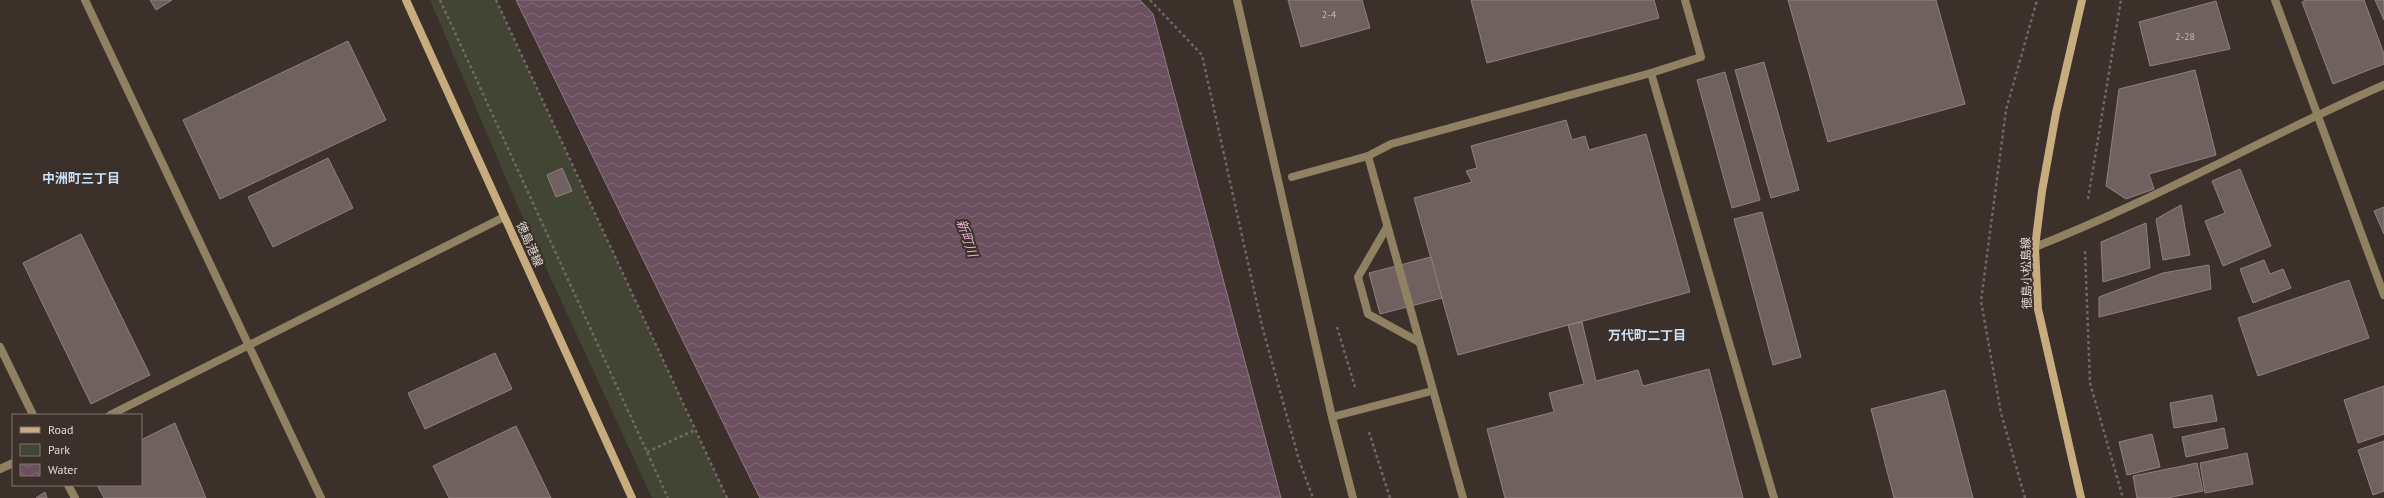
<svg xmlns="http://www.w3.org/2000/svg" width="2384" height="498" viewBox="0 0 2384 498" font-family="'PT Sans','Noto Sans JP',sans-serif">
<defs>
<pattern id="water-waves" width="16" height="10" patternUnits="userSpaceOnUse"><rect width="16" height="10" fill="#6c5060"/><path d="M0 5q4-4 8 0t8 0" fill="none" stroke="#816976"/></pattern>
</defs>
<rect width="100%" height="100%" fill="#3c302a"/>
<path fill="#424533" d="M430,0H496L727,498H652L522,216Z"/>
<path fill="url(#water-waves)" stroke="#8f7983" d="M516,0H1140L1153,14L1281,498H760Z"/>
<g fill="#706060" stroke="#918080">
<path d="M150,0H172L156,10Z"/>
<path d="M1288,0H1362L1370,28L1301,47Z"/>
<path d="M1471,0H1654L1659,18L1487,63Z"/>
<path d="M1788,0H1936L1965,104L1828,142Z"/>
<path d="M2306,0H2364L2384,54V64L2333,84L2302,2Z"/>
<path d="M2375,0H2384V20Z"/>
<path d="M2216,1L2230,49L2150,66L2139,22Z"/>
<path d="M348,41L386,120L220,199L183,120Z"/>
<path d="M1764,62L1799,190L1771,198L1735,70Z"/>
<path d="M2195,70L2216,155L2149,174L2154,189L2126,199L2106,186L2119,89Z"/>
<path d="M1725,72L1760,200L1732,208L1697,80Z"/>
<path d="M1566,120L1572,140L1585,136L1589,150L1646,134L1690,292L1458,355L1414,198L1472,182L1466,171L1477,168L1471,146Z"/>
<path d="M328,158L353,208L273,247L248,197Z"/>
<path d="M562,168L572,191L556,197L547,175Z"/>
<path d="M2240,169L2271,246L2223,266L2205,221L2225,213L2212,181Z"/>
<path d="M2181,205L2190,255L2163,260L2156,219Z"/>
<path d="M2384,207V234L2374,211Z"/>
<path d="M1762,212L1801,357L1773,365L1734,219Z"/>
<path d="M2146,223L2150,268L2103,282L2101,242Z"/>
<path d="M81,234L150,375L91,404L23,263Z"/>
<path d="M1431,257L1442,298L1380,314L1369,273Z"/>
<path d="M2264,260L2270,274L2283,269L2291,288L2253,303L2240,269Z"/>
<path d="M2209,265L2211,289L2099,317V297L2163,273Z"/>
<path d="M2349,280L2369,338L2258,376L2238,318Z"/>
<path d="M1582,322L1596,381L1638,370L1643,386L1709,369L1743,498H1505L1487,429L1554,412L1549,393L1584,384L1568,325Z"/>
<path d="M495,353L512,389L425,429L408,393Z"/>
<path d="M2384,386V434L2358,443L2344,400Z"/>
<path d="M1945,390L1973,498H1894L1871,409Z"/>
<path d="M2212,395L2217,421L2174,428L2170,403Z"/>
<path d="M175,423L206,498H104L97,485H141V440Z"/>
<path d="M516,426L551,498H449L433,466Z"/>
<path d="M2224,428L2228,448L2186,457L2182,437Z"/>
<path d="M2152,434L2160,467L2127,475L2119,442Z"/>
<path d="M2384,441V491L2373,495L2358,450Z"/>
<path d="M2247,453L2253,484L2205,493L2200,463Z"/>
<path d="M2197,463L2203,491L2167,498H2137L2133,476Z"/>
<path d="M45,492L47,498H36Z"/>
</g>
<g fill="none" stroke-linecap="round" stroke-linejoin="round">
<g stroke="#726762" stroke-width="2.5" stroke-dasharray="3 3" stroke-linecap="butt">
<path d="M440,0L668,498"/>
<path d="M496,0L727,498"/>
<path d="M1150,0L1202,55L1262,326L1299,460L1313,498"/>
<path d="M2088,199L2121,0"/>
<path d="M2085,251L2090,383L2123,498"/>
<path d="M1337,327L1355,387"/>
<path d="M1369,432L1390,498"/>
<path d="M647,452L695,430"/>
<path d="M2025,498L2001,413L1981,301L2006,110L2037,0"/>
</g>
<g stroke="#918163" stroke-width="8">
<path d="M1651,73L1774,498"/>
<path d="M1368,156L1463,498"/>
<path d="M1292,177L1368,156L1391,144L1651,73L1701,57L1685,0"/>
<path d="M1387,227L1358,277L1368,314L1419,342"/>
<path d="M1332,417L1432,391"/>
</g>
<g stroke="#918163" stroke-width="8">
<path d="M2275,0L2384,295"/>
<path d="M2035,247C2155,200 2267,136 2384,85"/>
<path d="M0,347L33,415"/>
<path d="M110,415L504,217"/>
<path d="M0,469L13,463"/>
<path d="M68,485L75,498"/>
</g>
<g stroke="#918163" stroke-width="8">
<path d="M85,0L321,498"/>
<path d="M1237,0L1332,417L1353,498"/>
</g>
<g stroke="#c7ad7d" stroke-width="8">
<path d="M406,0L632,498"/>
<path d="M2081,498L2038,309L2035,247L2042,191L2056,113L2082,0"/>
</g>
</g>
<g text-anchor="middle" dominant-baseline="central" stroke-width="4" stroke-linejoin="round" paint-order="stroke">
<g font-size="10" fill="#c5bbb8">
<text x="1329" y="14">2-4</text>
<text x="2185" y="36">2-28</text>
</g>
<g font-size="12" fill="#e1d9d5" stroke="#3c302a">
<text transform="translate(530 244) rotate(66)">徳島港線</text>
<text transform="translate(2026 273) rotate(-91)">徳島小松島線</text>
</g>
<g font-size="13" font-weight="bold" fill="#c8e1f7" stroke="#3c302a">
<text x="81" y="178">中洲町三丁目</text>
<text x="1647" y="335">万代町二丁目</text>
</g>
<g font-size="13" font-style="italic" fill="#e5b0cf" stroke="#3c302a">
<text transform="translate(967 238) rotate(71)">新町川</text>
</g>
</g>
<rect x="12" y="414" width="130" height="72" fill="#3c302a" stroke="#7e746e"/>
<rect x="20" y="427" width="20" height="6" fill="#c7ad7d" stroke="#7e746e"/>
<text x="48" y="434" font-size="12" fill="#e1d9d5">Road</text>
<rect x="20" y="444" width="20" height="12" fill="#424533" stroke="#7e746e"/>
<text x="48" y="454" font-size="12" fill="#e1d9d5">Park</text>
<rect x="20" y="464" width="20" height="12" fill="url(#water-waves)" stroke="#7e746e"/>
<text x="48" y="474" font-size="12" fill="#e1d9d5">Water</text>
</svg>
